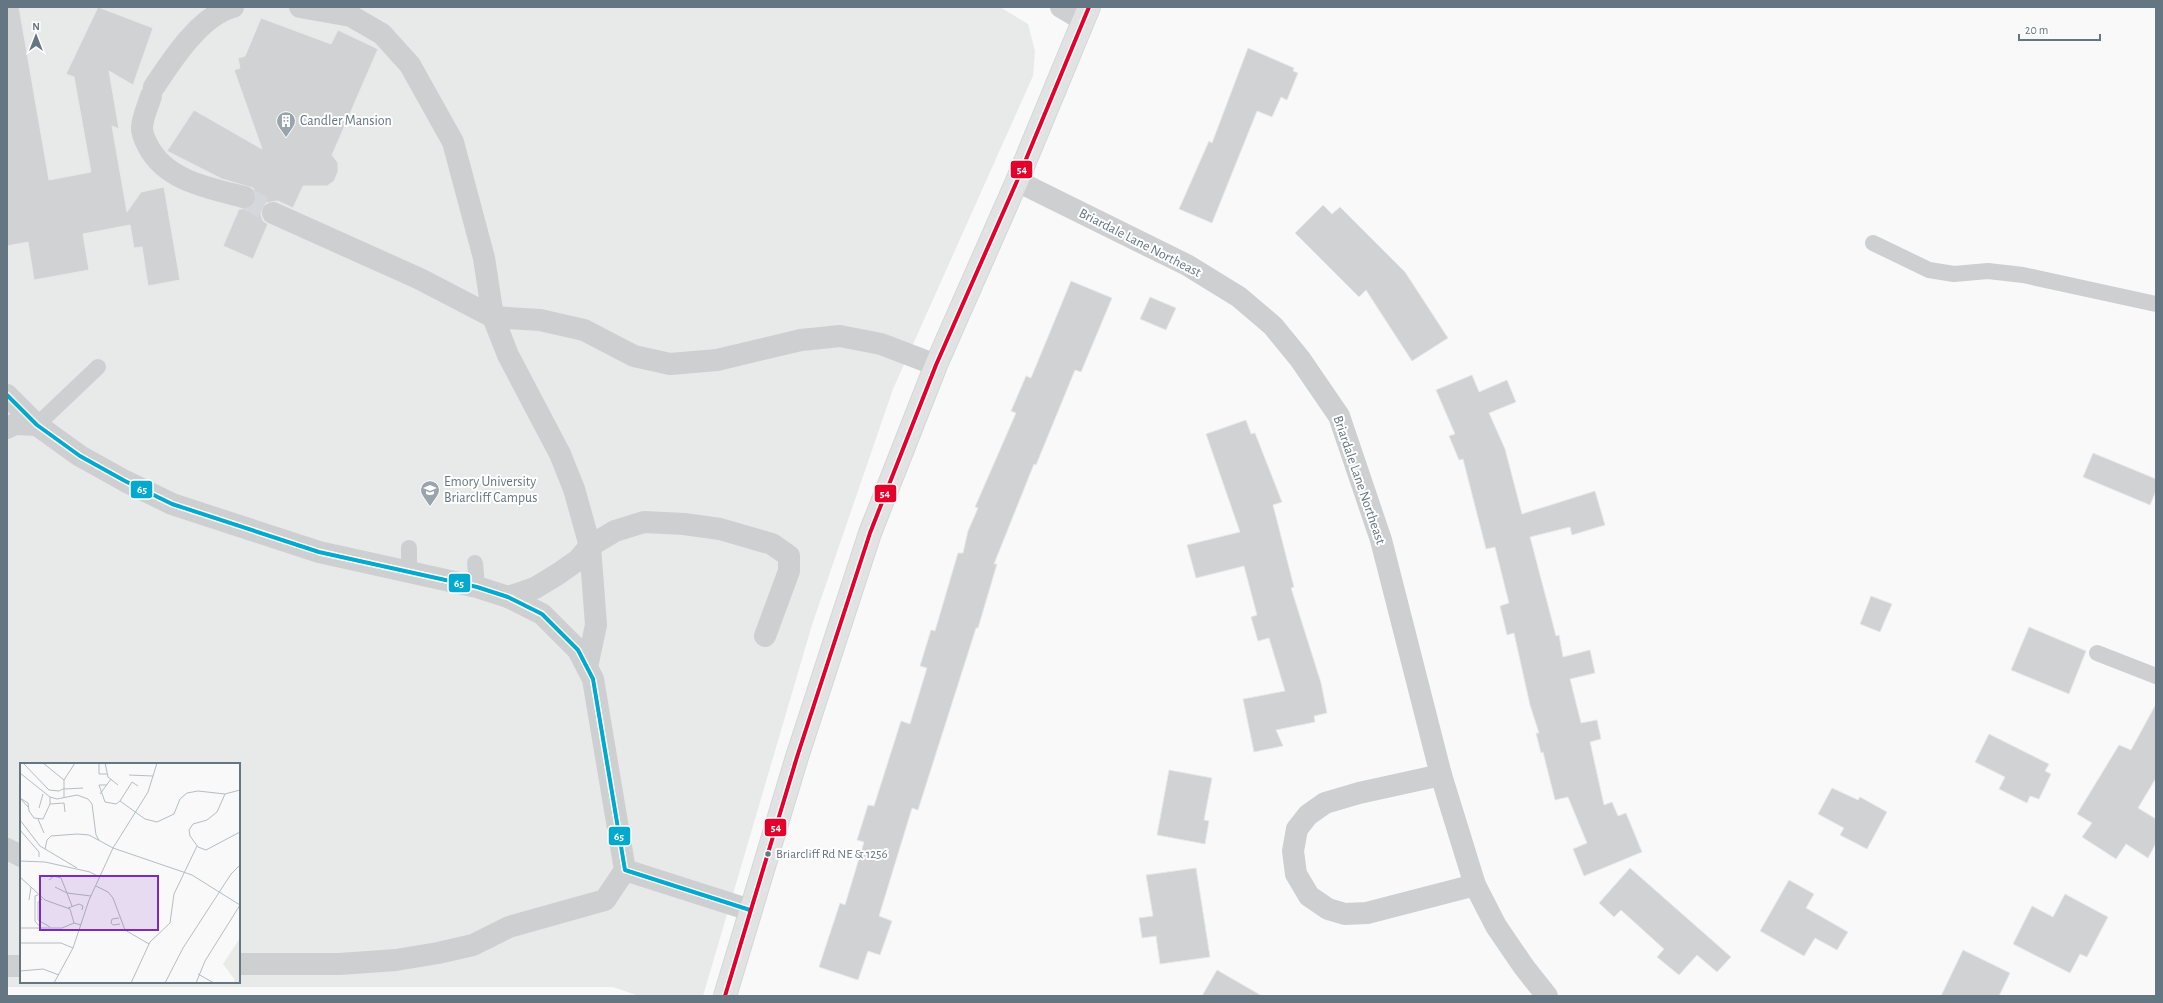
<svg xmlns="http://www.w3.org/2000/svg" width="2163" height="1003" viewBox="0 0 2163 1003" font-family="'Alegreya Sans',sans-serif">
<rect width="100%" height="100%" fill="#f9f9f9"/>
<path fill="#e8e9e9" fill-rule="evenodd" d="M7,7H1000L1028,24L1035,51L1033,76L893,389L812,625L703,996H639L613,987H7ZM21,764H239V982H21Z"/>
<g fill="#d0d2d3" stroke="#e8e8e8">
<path d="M7,7H19L49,180L91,172L74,77L66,74L98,7L153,28L133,85L109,71L119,129L112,126L127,212L141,192L164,187L180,280L148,286L142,247L134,248L130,225L83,234L89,270L34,280L28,242L7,246Z"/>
<path d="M261,18L331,44L338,30L378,49L332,155L338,163V172L334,181L327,186H303L293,208L278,201L265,203L261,208V215L263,221L268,224L253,259L223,246L239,209H248L256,200V194L253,188L222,179L167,151L194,110L262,149L234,70L240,68L238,58L245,56Z"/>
<path d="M1248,48L1294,68L1293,71L1298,73L1287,100L1281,97L1272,117L1257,111L1212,223L1179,209L1209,141L1212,143Z"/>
<path d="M1323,205L1332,214L1340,207L1405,272L1448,338L1412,361L1366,290L1359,297L1295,233Z"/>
<path d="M1071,281L1112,298L1081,372L1075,370L1036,465L1034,464L994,564H997L978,628H976L918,810L912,808L879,916L892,921L880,955L868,951L858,980L819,967L840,903L845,905L864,842L857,840L868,805L874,806L901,721L910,724L927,668L920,666L931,630L935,631L958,553H963L968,531L978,508L975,507L1016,413L1011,411L1026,376L1031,378Z"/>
<path d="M1150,297L1176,308L1166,330L1140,319Z"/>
<path d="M1472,375L1479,392L1507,380L1516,402L1489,413L1505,449L1522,514L1595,491L1605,525L1572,535L1570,527L1530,537L1556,636L1559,635L1563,657L1590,650L1595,673L1570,679L1581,723L1597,720L1601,739L1590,742L1604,805L1612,802L1618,816L1626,813L1642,852L1584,876L1573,849L1587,843L1568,797L1555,800L1543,752L1541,753L1536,733H1539L1530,705L1514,633L1507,635L1500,606L1509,603L1495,547L1486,549L1463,459L1459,460L1449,436L1455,434L1436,390Z"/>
<path d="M1246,420L1251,434L1255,433L1282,502L1273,505L1294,587L1291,588L1321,683L1327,713L1314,716L1315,722L1276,730L1283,746L1254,752L1243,699L1285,691L1269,638L1258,641L1251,617L1257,615L1244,566L1196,578L1187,545L1240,532L1206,434Z"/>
<path d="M2093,453L2156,479V491L2150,505L2083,477Z"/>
<path d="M1871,596L1892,604L1880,632L1860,624Z"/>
<path d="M2029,627L2086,651L2069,694L2011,670Z"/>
<path d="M2156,704V778L2138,808L2156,819V843L2148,858L2126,844L2116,859L2082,837L2092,823L2077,814L2119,745L2131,750Z"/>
<path d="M1989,734L2049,764L2045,771L2051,774L2039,799L2030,796L2027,803L1999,789L2005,777L1975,762Z"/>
<path d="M1169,770L1212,778L1204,820L1209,821L1205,844L1157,835Z"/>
<path d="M1832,788L1858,800L1860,797L1887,812L1867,849L1840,835L1844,828L1818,814Z"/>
<path d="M1196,868L1210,957L1160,964L1156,936L1142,938L1139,918L1153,916L1146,875Z"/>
<path d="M1630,868L1731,957L1717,972L1697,955L1679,975L1657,957L1664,949L1621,910L1614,917L1599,903Z"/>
<path d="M1789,880L1814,894L1806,908L1848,932L1837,950L1815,938L1804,956L1760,931Z"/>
<path d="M2065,894L2108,917L2087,957L2080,954L2070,973L2013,944L2032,906L2053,917Z"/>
<path d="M1963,950L2010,973L1999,996H1941Z"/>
<path d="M1217,970L1262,996H1202Z"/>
</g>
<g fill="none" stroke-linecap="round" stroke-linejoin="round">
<path stroke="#d4d8dc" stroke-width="22" stroke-dasharray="22 11" stroke-linecap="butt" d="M244,197L273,213"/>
<defs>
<path id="secondary" d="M725,996L797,757L870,533L936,365L1017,181L1089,7"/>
</defs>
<use href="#secondary" stroke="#d5d6d7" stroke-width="24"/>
<g stroke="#cecfd0" stroke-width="16">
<path d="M1873,243L1929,270L1954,274L1988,271L2023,275L2156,304"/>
<path d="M37,425L98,367"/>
<path d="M409,548V572"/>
<path d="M475,563L477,587"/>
<path d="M2097,653L2156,676"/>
</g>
<g stroke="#cecfd0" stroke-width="22">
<path d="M1061,7L1083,20"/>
<path d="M154,87C172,60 200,16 233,7"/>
<path d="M151,96C148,106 142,118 142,128C142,135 145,140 148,146C166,181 209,188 244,197"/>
<path d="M1017,181L1187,265L1239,297L1273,326L1300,359L1339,416L1381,540L1441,775L1475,885L1496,926L1524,967L1547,996"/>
<path d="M273,213L420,279L493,317L484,258L453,142L410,65L382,34L351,16L300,7"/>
<path d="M7,395L37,425L80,456L125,481L172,504L319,552L477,587L508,597L542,614L578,650L593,679L625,870L750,910"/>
<path d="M7,428L15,424L37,425"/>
<path d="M508,597L535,588L558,574L578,560L590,546L615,531L644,522L684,524L720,529L772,544L789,556V571L765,636"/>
<path d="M587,667L596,625L590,546L574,489L560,454L508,355L493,317L540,320L584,330L634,356L670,364L717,360L801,340L840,336L881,344L936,365"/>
<path d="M1441,775L1359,793L1325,803L1308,815L1297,829L1293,851L1296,874L1309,896L1328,909L1345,914L1367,913L1475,885"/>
<path d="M7,849L21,856"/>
<path d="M239,964H339L396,960L438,953L473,945L509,927L605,900L625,870"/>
<path d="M7,966H21"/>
</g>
<use href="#secondary" stroke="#e1e2e2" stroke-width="22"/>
<defs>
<path id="bus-1" d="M7,395L37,425L80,456L125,481L172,504L319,552L477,587L508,597L542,614L578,650L593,679L625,870L750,910"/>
<path id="bus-2" d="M725,996L797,757L870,533L936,365L1017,181L1089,7"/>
</defs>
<use href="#bus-1" stroke="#fff" stroke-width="7"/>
<use href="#bus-2" stroke="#fff" stroke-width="7"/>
<use href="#bus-1" stroke="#00a9ce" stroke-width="4"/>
<use href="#bus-2" stroke="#e4002b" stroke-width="4"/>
</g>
<defs>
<symbol id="building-pin" viewBox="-11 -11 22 30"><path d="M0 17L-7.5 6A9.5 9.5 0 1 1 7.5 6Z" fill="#99a4ac" stroke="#fff"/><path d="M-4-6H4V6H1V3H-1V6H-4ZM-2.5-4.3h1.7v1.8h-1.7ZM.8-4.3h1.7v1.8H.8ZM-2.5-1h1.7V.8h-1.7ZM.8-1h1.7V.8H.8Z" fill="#fff"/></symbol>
<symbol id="university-pin" viewBox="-11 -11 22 30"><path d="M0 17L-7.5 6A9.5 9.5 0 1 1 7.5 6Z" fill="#99a4ac" stroke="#fff"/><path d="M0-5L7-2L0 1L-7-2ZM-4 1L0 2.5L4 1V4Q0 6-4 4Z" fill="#fff"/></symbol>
</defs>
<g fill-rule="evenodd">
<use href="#building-pin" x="275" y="110" width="22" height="30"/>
<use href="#university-pin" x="419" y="479" width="22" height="30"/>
</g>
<circle fill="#657683" stroke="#fff" stroke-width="1.5" cx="768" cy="854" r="3.5"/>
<g text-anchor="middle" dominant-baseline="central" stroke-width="4" stroke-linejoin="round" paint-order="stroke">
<g font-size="13" fill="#657683" stroke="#fff" text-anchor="start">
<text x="776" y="854">Briarcliff Rd NE &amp; 1256</text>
</g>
<g font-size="14" fill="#657683" stroke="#fff" text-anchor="start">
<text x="300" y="121">Candler Mansion</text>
<text x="444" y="482">Emory University<tspan x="444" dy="16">Briarcliff Campus</tspan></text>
</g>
<g font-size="14" fill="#657683" stroke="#fff">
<text transform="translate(1140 243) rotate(27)">Briardale Lane Northeast</text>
<text transform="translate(1359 480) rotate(71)">Briardale Lane Northeast</text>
</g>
</g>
<g transform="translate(20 763)">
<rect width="220" height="220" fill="#f9f9f9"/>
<path d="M220,175V220H214L215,217L203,201Z" fill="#e8ebe6"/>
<path fill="none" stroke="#b5bdc3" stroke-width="1" d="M3,0L29,27L39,28L45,25M23,0L44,17M79,0V11H87M85,0L88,14L98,22M0,10L30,34L37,36L57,32L68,36L72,41L76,72L79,77M109,12L133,13M44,17L55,0M44,17V35M87,22H79L85,39L96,41L100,38L125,56L137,59L154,51L160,36L167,30L178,28L205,31L220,27M45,26L63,25M80,31L91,16M205,31L197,49L187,57L173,61L169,67L170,73L178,84L186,87L220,69M0,35L8,40L9,48L14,55L23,56L30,41V34M0,35L8,44M100,38L112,19L118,23M30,41L44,40L45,49M19,45L23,31M18,56L24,70M0,57L20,83L57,105M0,67L19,89V94M93,85L172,112L220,142M25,86L27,77L31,73L57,71L69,72L93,85M0,98L25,99L70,109L79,114M0,114L25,137L50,146L54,160L61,162M29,117L34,113L41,115L47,130L35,124M76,123L88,129L93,135L105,167L129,181M47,130L71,133M47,130L52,143M18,132L15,133V158L21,165M22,136L18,139V157L30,164M9,137L11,124M48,145L59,141L63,143L62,147M99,155L92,156L91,160L93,162L100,161M0,165H42L54,160M0,180H41L53,185M0,208L23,206L39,212M178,211L194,220M34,220L53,185L69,137L93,85L128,29L137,0M111,220L130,179L150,160L154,131L177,83M145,220L163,185L211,111L220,102M176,220L185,198L220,142"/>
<path fill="#7b2cbf" fill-opacity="0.15" stroke="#7b2cbf" stroke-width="2" d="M20,113H138V167H20Z"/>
<rect width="220" height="220" fill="none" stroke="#657683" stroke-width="2"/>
</g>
<g stroke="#fff" stroke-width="1.5">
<rect x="1010" y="160" width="23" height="19" rx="4" fill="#e4002b"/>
<rect x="130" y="480" width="23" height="19" rx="4" fill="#00a9ce"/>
<rect x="874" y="484" width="23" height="19" rx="4" fill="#e4002b"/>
<rect x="448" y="573" width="23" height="20" rx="4" fill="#00a9ce"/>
<rect x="764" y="818" width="23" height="19" rx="4" fill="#e4002b"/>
<rect x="608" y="826" width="23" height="20" rx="4" fill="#00a9ce"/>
</g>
<g font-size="11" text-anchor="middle" font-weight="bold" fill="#fff">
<text x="1022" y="173">54</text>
<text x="142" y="493">65</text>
<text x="885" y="497">54</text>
<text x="459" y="587">65</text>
<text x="776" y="831">54</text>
<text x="619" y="840">65</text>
</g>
<rect width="2163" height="1003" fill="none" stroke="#657683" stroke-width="16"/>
<g transform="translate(36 36)" stroke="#ffffff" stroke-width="3" paint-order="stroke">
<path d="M0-3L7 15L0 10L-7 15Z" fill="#657683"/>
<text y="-6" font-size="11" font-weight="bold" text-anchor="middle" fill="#657683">N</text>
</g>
<path d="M2019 34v6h81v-6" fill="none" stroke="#657683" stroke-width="2"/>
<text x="2025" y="34" font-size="12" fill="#657683" stroke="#ffffff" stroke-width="3" paint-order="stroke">20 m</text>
</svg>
